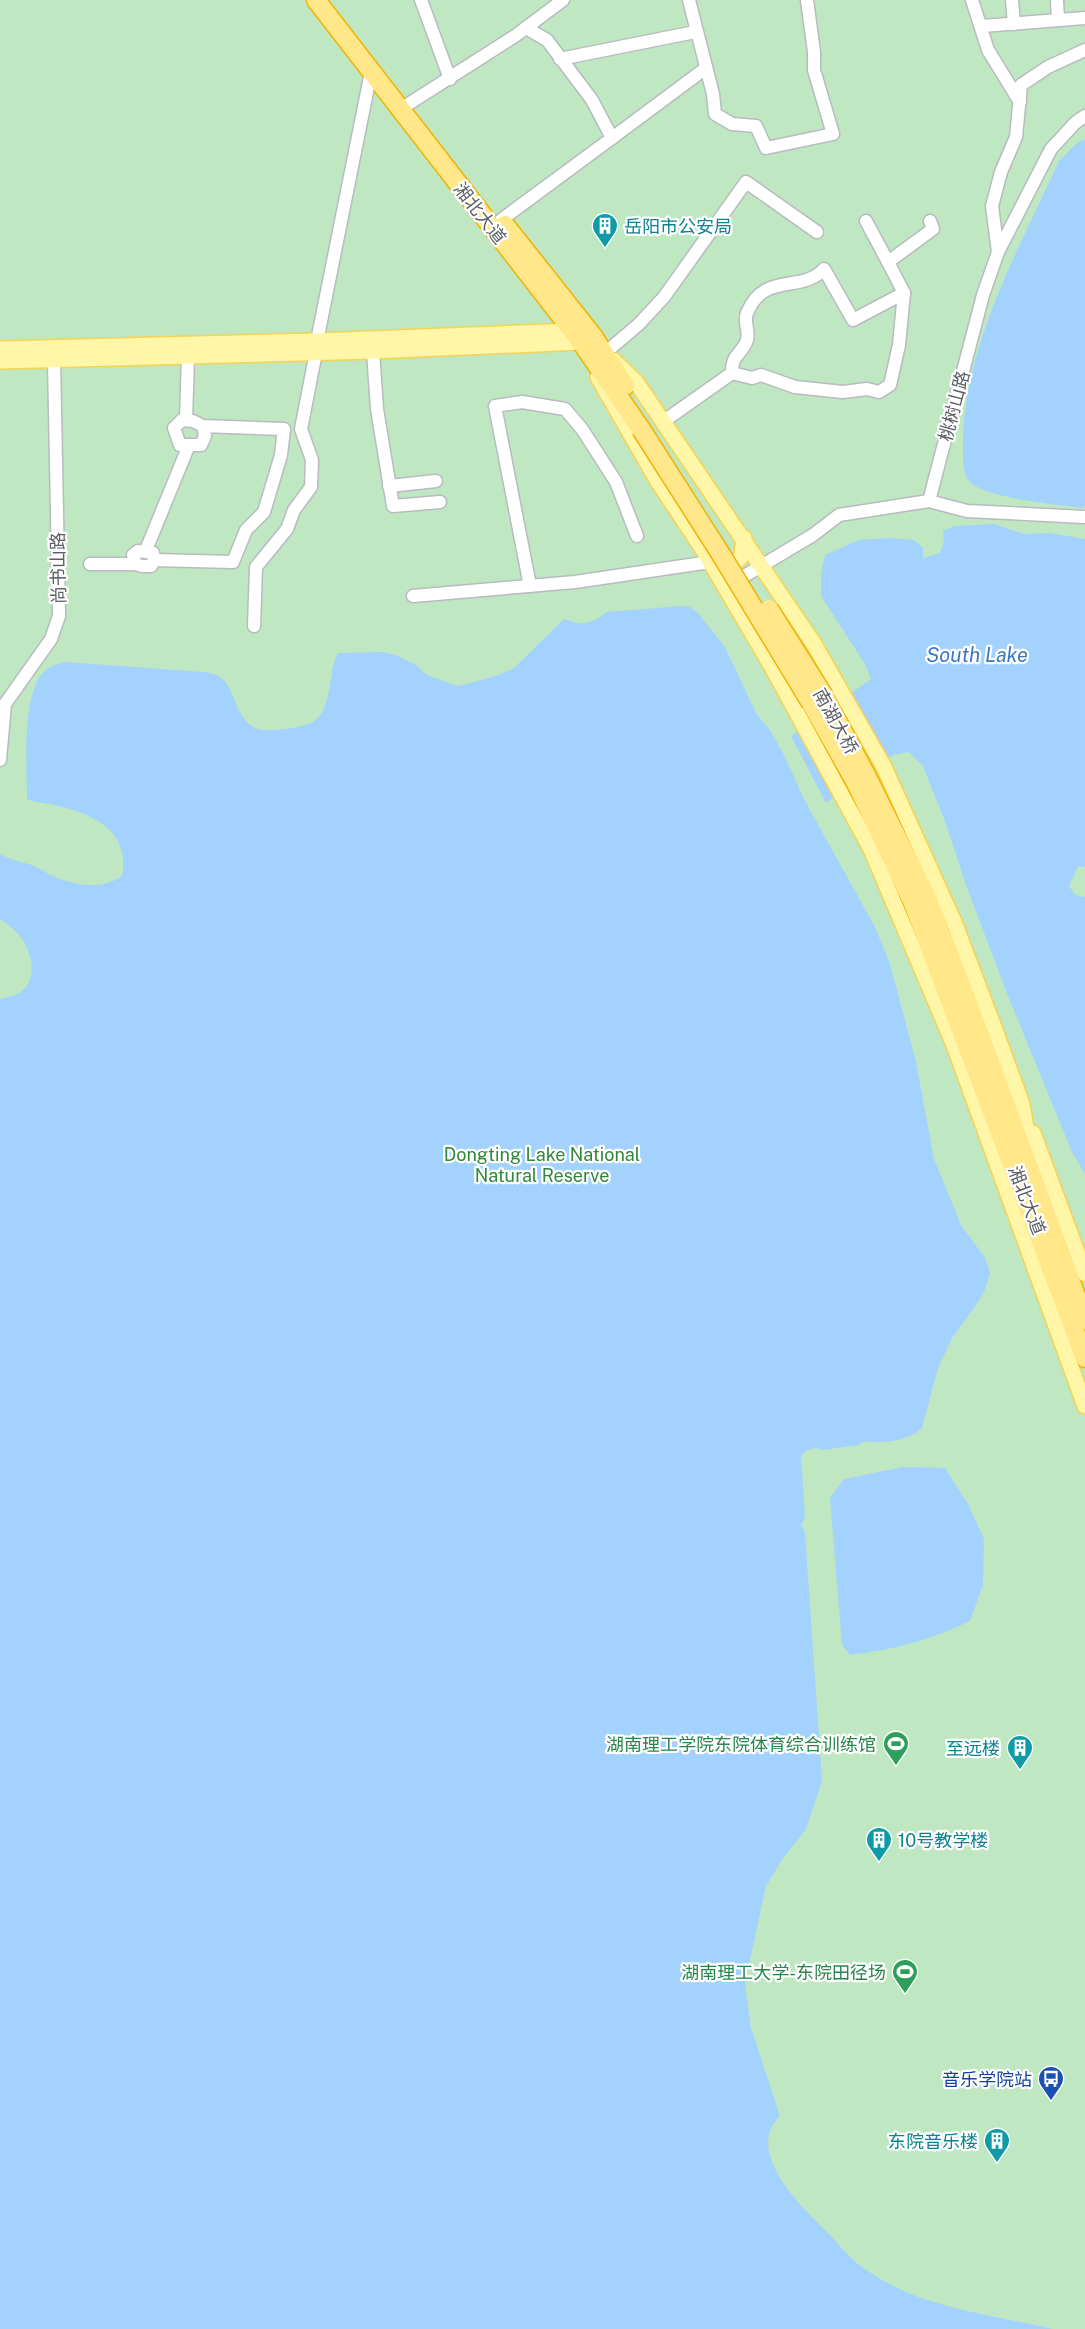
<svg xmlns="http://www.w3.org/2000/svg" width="1085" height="2329" viewBox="0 0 1085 2329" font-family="'Public Sans','Noto Sans SC',sans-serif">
<rect width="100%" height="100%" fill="#efede3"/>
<rect fill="#bfe7c1" x="0" y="0" width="1085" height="2329"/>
<g fill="#a3d2ff">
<path d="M1085,139V506L1083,508C1060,505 983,498 969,481C962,473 963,456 963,445C963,347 1019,249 1059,161L1077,143Z"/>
<path d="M994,524L1024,534L1049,533L1085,539V867L1078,866L1069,886L1075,895L1085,897V1174L1072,1152L1008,996L966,885L946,824L923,766L909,752L893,755L826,803L791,736L871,679L865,664L821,596V575L825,555L859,540L891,538L914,540L923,548V558L940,553L944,542L943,531L954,526Z"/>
<path d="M681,606L690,607L698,613L725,647L757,715L770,730L783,753L805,801L875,927L890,964L916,1062L934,1159L961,1225L985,1258L990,1273L986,1287L979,1301L952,1338L938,1368L922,1428C910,1440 882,1445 865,1441L859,1445L823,1450L816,1448L807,1450L801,1456L805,1518L801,1525L805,1533L822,1781L806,1829L782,1860L766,1886L745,1984L751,2028L780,2116C743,2152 802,2207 826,2231C837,2242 847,2255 858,2264C872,2275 891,2285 906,2292C952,2311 1004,2318 1053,2329H0V999C7,997 17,996 22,991C40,976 30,944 15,931C11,926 5,923 0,919V854C11,860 21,862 32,865C39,868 46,873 53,876C76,886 101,890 122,876C133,818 69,807 27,800C27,769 21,693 44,672C49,666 57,664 65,662L203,672C207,673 213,673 217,675C237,684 234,727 263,730C272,731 282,729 291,728C301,727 315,724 320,715C333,696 328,672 338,653L382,652L396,655L416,665L427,675L458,686L496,676L514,668L564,619C583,627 592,623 607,612Z"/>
<path d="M903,1467L945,1468L968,1504L984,1539L983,1585L970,1621C928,1641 895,1649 850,1655L842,1645L830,1498L844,1479Z"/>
</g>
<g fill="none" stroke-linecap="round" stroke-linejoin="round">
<defs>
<g id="minor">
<path d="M421,0L450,79"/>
<path d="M689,0L713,94L715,114L732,124L756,126L766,148L833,134L814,70V52L807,0"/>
<path d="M972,0L988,50L1020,102"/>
<path d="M1012,0L1014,24"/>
<path d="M1057,0L1058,20"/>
<path d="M982,26L1085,18"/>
<path d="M560,59L695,32"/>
<path d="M410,103L515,36L563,0"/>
<path d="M612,138L706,68"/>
<path d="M501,220L612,138L592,100L547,40L526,28"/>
<path d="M866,221L888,262"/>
<path d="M998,252L992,206L1001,172L1016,137L1021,85L1048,67L1085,50"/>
<path d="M317,341L371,72"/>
<path d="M373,351L377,409L393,506L440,502"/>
<path d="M605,353L639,324L664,297L746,182L817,232"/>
<path d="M732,373C731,354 742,355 747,340C750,331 743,322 747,313C764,271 801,294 824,269L853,320L904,293"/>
<path d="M186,420L188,356"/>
<path d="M664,421L732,373L752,378L761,375L795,387L843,392L867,389L879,392L890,385L899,345L904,293L888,262L933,229L930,221"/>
<path d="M389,486L436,481"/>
<path d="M929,501L967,511L1085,517"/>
<path d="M146,550L189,445"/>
<path d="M154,560L233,562L246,530L264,512L281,455L284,429L203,426L193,421L182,420L174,428L180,445H201L205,436L203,426"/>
<path d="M90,564H135L133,555L138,551L153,553L154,560L151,566H142L135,564"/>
<path d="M731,584L813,535L839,515L929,501L983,295L998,252L1051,149L1075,123L1085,116"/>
<path d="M530,586L495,406L522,402L565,409L582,429L616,482L637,536"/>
<path d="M413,596L575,582L710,562"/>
<path d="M254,626L256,567L287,529L294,510L311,487L312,460L301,429L316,352"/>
<path d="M0,760L5,704L51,639L59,616L54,360"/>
</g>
<g id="major">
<path d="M0,349L317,341L571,331L578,326"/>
<path d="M613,360L636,382L814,644L884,767L954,922L996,1033L1022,1104L1030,1155"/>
<path d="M0,361L373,351L581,342L590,338"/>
<path d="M598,377L657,480L704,551L772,667L871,849L954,1045L1085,1406"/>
<path d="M719,564L735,563L742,556L744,538"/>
<path d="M1033,1133L1085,1274"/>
</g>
<g id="highway">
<path d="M316,0L581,342L641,429"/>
<path d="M505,225L593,336L625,386"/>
<path d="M824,696L866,775L927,898L981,1038L1085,1320"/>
<path d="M811,703L856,783L913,903L1085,1358"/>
</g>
</defs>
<use href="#minor" stroke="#b8bbc0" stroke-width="15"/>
<use href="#major" stroke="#f7d254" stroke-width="18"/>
<use href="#highway" stroke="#f2b300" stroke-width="21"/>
<use href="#minor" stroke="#fff" stroke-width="12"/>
<use href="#major" stroke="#fff6a8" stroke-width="15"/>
<use href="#highway" stroke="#ffe78a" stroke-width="18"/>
<defs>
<g id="highway-bridge">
<path d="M641,429L722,556L811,703"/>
<path d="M769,609L824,696"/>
</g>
</defs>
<use href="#highway-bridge" stroke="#f2b300" stroke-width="21" stroke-linecap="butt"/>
<use href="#highway-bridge" stroke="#ffe78a" stroke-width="18"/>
</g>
<defs>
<symbol id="building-pin" viewBox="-11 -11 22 30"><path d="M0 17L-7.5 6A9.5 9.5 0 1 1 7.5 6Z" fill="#0f9aa8" stroke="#fff"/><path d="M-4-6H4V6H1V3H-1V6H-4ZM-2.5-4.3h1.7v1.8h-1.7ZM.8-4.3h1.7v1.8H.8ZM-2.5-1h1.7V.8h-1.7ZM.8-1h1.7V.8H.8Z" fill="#fff"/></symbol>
<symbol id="stadium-pin" viewBox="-11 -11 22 30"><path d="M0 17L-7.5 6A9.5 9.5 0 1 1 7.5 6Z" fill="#2e9e5b" stroke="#fff"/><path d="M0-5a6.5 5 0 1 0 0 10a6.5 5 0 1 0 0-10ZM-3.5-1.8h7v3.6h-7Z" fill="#fff"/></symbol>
<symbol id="bus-pin" viewBox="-11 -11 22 30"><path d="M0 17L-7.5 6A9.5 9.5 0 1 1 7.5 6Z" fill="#1a4fb4" stroke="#fff"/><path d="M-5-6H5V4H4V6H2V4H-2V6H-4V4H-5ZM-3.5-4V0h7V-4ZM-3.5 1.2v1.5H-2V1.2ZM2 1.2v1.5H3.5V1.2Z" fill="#fff"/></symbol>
</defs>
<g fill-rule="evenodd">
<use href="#building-pin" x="590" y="211" width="30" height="40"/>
<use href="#stadium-pin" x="881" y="1729" width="30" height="40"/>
<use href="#building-pin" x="1005" y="1733" width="30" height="40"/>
<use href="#building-pin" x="864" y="1825" width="30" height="40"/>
<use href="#stadium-pin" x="890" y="1957" width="30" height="40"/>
<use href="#bus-pin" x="1036" y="2064" width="30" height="40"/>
<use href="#building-pin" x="982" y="2126" width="30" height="40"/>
</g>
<g text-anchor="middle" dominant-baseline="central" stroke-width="4.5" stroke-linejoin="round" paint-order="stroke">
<g font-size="18" fill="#5b5f65" stroke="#fff">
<text transform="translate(480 213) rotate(52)">湘北大道</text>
<text transform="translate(954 406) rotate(-75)">桃树山路</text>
<text transform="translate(58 568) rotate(-91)">尚书山路</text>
<text transform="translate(836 721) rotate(61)">南湖大桥</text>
<text transform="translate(1027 1200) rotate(69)">湘北大道</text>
</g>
<g font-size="18" fill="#0d838f" stroke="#fff" text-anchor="start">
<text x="624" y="226">岳阳市公安局</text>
<text x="1000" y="1748" text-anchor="end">至远楼</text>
<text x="898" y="1840">10号教学楼</text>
<text x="978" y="2141" text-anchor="end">东院音乐楼</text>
</g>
<g font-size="18" fill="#31863a" stroke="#fff">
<text x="542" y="1154">Dongting Lake National<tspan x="542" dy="21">Natural Reserve</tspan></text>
</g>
<g font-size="18" fill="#27864d" stroke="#fff" text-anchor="end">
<text x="876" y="1744">湖南理工学院东院体育综合训练馆</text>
<text x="886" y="1972">湖南理工大学-东院田径场</text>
</g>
<g font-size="18" fill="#164399" stroke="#fff" text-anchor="end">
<text x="1032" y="2079">音乐学院站</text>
</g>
<g font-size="20" font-style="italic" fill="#3e76bf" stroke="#fff">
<text x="977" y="655">South Lake</text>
</g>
</g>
</svg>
